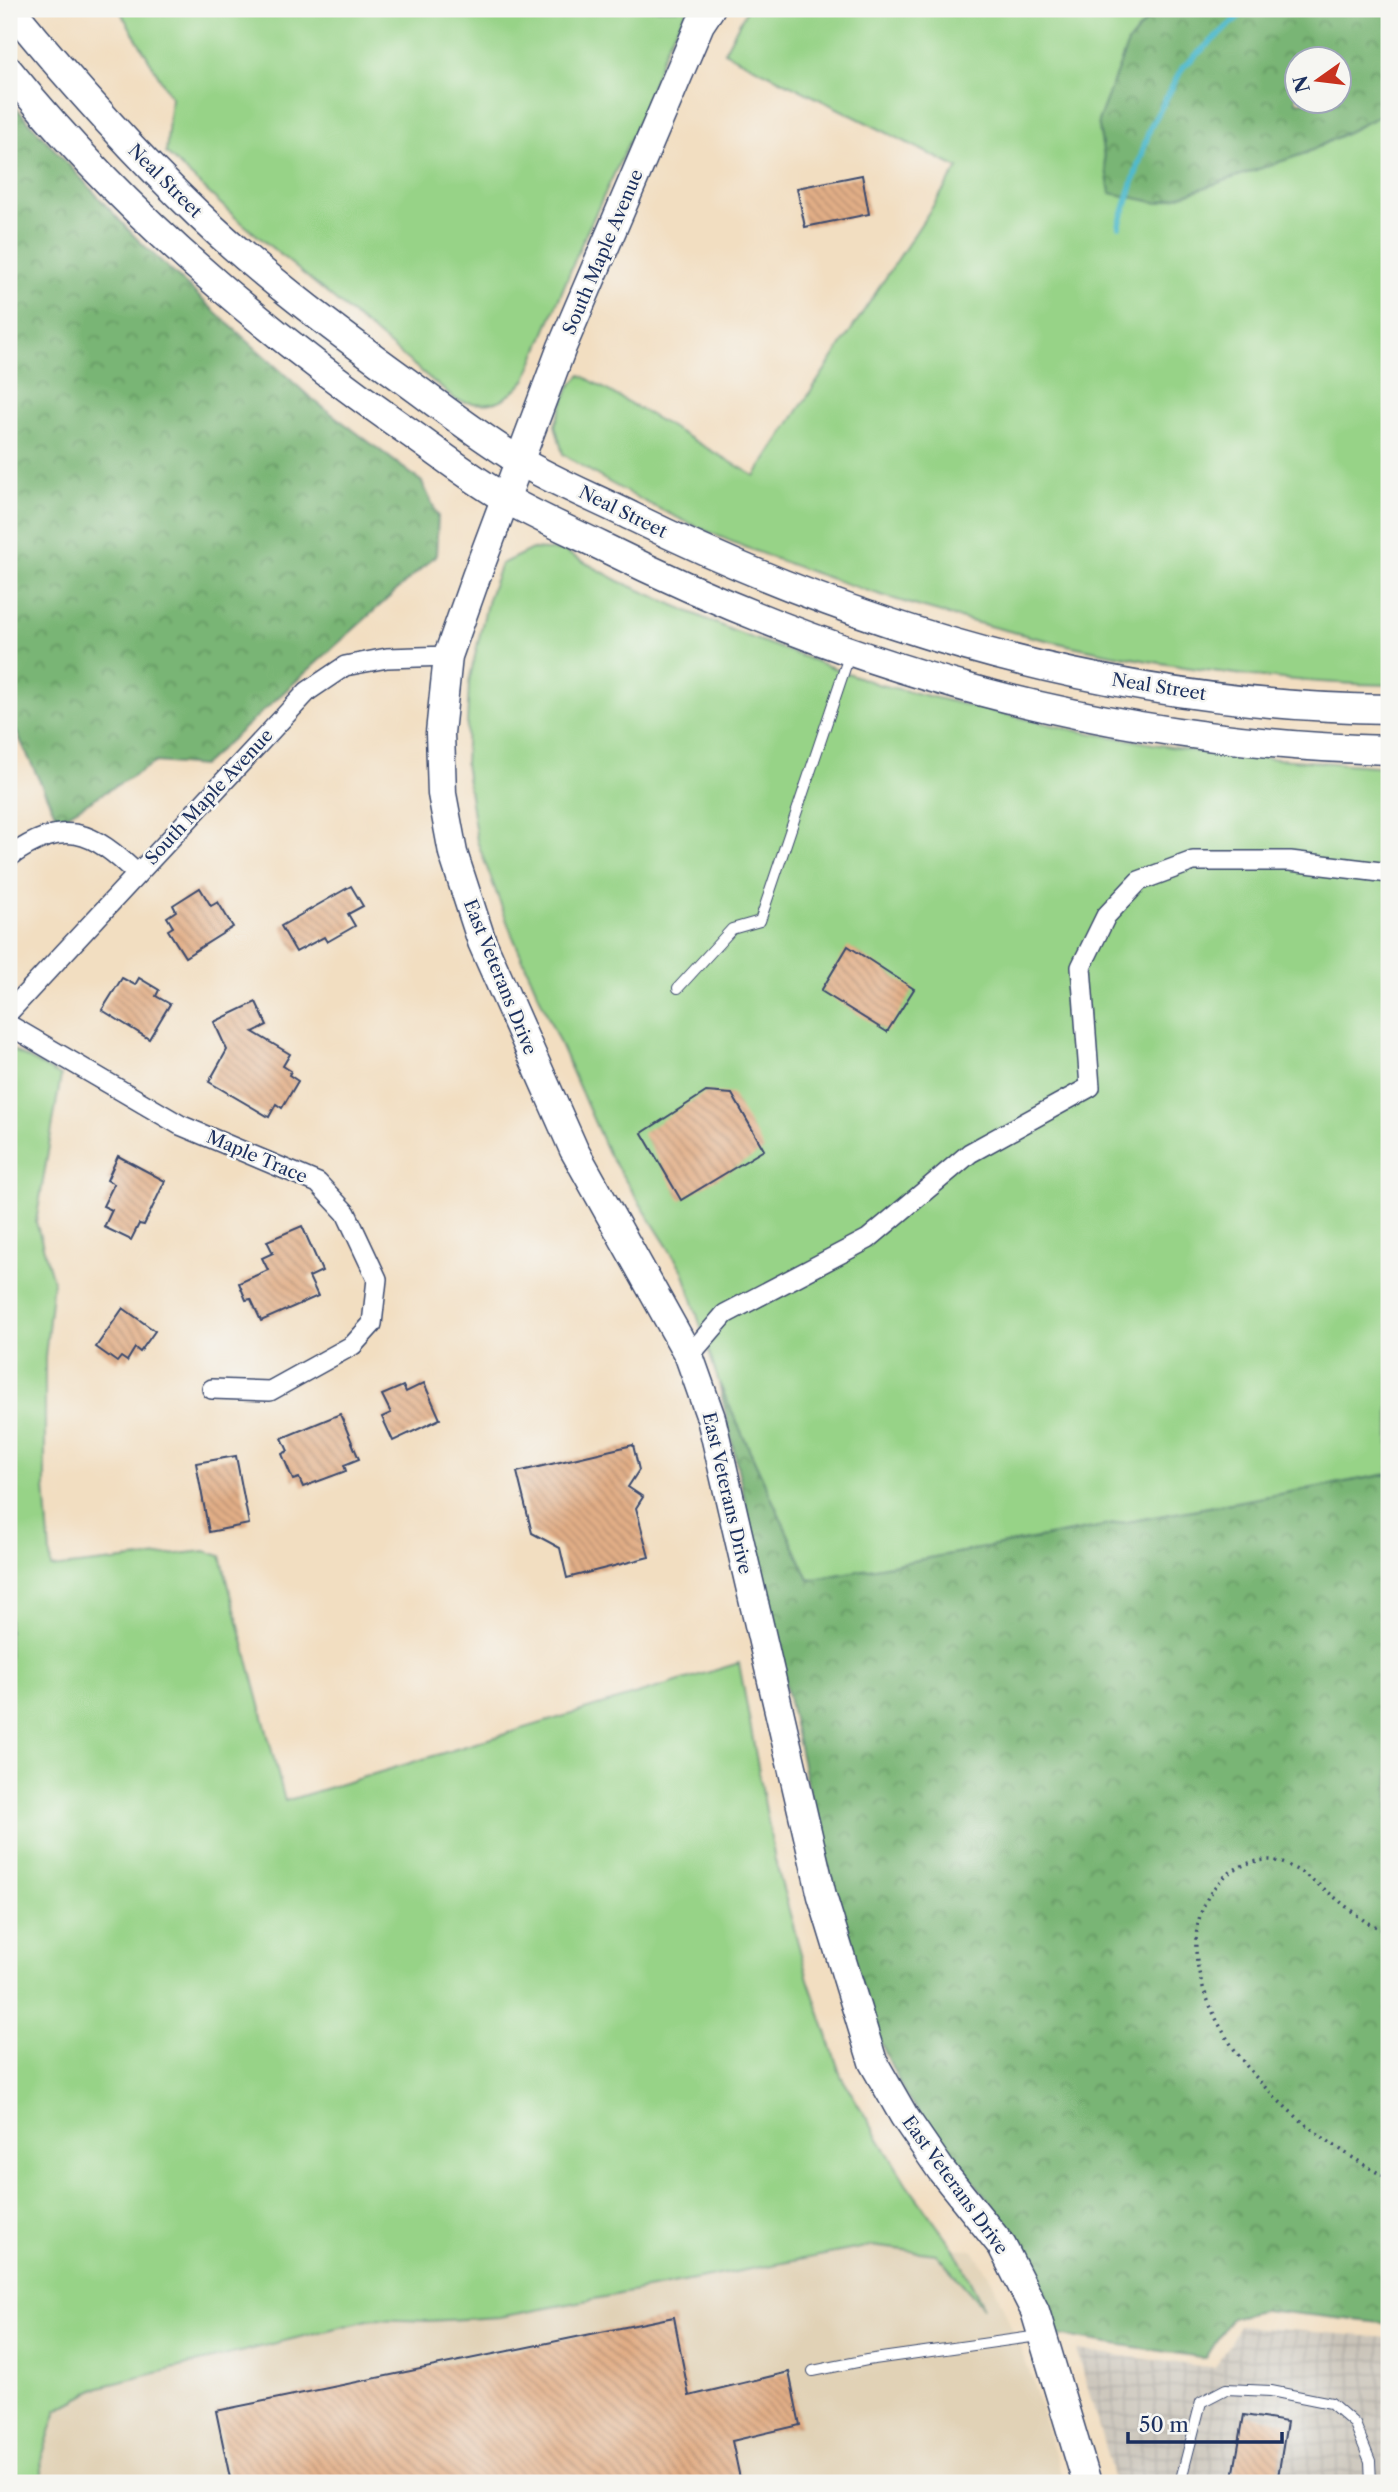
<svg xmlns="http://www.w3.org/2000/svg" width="1398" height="2492" viewBox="0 0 1398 2492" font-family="'Libre Caslon Text',serif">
<defs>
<pattern id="industrial-grid" width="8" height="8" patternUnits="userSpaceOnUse" patternTransform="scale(1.75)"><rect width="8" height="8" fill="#c9c3b8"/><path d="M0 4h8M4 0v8" fill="none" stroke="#aca8a1"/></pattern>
<pattern id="forest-crowns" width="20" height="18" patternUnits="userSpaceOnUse" patternTransform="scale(1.75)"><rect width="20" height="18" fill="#79b574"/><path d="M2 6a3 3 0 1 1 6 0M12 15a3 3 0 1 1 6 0" fill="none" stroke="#629462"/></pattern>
<pattern id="building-back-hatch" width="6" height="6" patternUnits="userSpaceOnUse" patternTransform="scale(1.75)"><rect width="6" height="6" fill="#e2ae86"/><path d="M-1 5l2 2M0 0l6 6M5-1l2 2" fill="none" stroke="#b68e71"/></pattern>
</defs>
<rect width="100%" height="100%" fill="#f6f6f2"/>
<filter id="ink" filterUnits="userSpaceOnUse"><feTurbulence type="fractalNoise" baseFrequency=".0143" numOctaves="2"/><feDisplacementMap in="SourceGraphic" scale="14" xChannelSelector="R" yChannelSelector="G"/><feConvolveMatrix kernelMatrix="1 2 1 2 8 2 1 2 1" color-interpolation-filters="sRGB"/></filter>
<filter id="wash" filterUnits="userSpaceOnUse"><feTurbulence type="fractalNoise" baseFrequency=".00686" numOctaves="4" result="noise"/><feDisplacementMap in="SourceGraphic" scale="28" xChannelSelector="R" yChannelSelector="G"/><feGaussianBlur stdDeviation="1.57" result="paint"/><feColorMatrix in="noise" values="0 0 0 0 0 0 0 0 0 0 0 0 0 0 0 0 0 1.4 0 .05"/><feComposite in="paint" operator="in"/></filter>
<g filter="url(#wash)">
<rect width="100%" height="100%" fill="#f2dec1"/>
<path fill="#e1d2b6" d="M871,2246L972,2249L992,2280L1030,2373L1064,2483H43L41,2460L57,2410L100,2387L372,2319L428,2321L500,2317Z"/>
<path fill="url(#industrial-grid)" d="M1239,2326L1389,2338V2483H1115L1077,2350L1215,2368Z"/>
<g fill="#97d387" stroke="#598172" stroke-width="2">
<path d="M119,9H688L667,45L638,123L583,240L526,379C504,405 489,408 456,400L236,218L166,153L171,97Z"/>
<path d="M747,9H1156L1128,43L1306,153L1389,111V685C1217,682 1044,646 881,595C770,560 660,518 563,454L555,425L569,387L581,375L755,476L958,168L724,52Z"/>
<path d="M532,549L564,551L619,581L731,630L877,684L1073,730L1211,754L1389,767V1474L809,1580L719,1383L683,1271L608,1153L513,937L477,841L465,764L469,682L488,599L501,564Z"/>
<path d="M9,1048L61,1076L36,1222L53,1281L45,1358V1486L51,1568L205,1551L221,1556L285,1801L739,1663L775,1860L808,1979L841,2076L906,2183L954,2249L984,2308L936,2254L871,2246L500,2317L428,2321L372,2319L100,2387L57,2410L41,2460L43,2483H9Z"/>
</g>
<g fill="url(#forest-crowns)" stroke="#4a7269" stroke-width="2" fill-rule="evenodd">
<path d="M1156,9H1389V111L1306,153L1159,203L1110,193L1098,121L1128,43ZM1296,60H1338V102H1296Z"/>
<path d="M9,100L136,238L223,319L312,399L422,482L438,516L436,555L202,766L156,762L58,820L9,716Z"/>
<path d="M719,1383L809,1580L1389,1474V2324L1264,2310L1231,2318L1206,2358L1057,2335L1033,2273L998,2212L905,2095L878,2037L843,1925L810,1797Z"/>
</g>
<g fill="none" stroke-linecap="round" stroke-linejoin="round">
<path stroke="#50bacd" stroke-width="6" d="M1119,226L1150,128L1183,67L1247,9"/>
</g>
<g id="blocks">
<g fill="url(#building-back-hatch)">
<path d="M862,175L869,214L805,227L797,188Z"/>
<path d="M351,886L363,906L348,914L355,926L327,942L324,937L296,952L281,926Z"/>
<path d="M200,888L211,906L218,902L233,927L185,957L168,930L173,927L167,917L176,911L173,905Z"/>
<path d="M848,946L914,989L887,1032L821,991Z"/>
<path d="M122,978L135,985L139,978L159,990L156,996L170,1004L149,1039L102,1010Z"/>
<path d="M256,1002L267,1025L253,1032L290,1054L283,1066L291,1071L289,1075L298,1081L282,1108L276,1104L269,1117L209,1082L227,1050L214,1022Z"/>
<path d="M706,1092L732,1094L764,1150L681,1200L642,1133Z"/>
<path d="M118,1156L165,1181L144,1225L139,1224L131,1240L104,1227L112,1210L103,1206L114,1184L107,1180Z"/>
<path d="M302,1226L322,1271L309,1277L318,1296L261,1321L251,1299L246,1300L239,1283L268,1270L262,1258L273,1253L267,1241Z"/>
<path d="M123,1308L155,1331L140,1352L135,1348L127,1361L121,1357L117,1362L96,1347Z"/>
<path d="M424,1383L440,1419L393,1441L382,1417L391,1413L382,1395L403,1386L406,1392Z"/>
<path d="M340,1414L359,1459L344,1465L346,1471L303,1487L299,1478L293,1480L282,1454L288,1451L282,1438Z"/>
<path d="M633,1445L639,1470L628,1487L643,1497L636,1508L649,1557L567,1578L560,1548L532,1533L517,1472Z"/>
<path d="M236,1456L249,1524L209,1532L196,1463Z"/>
<path d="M674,2317L689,2396L789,2372L800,2425L732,2441L741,2483H231L216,2411Z"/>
<path d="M1244,2415L1287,2422L1277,2483H1232Z"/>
</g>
</g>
</g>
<g filter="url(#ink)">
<use href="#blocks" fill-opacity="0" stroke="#3b496d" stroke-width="2"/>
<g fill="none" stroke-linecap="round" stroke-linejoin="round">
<defs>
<g id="lane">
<path d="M678,988L732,929L760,921L850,653"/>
<path d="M813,2371L867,2360L1039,2336"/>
<path d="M1180,2483L1201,2402L1226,2389L1271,2391L1331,2403L1355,2424L1370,2461L1371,2483"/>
</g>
<g id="street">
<path d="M9,857C64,818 92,830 137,874"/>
<path d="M9,1012L308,691L345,666L387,658L448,656"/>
<path d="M9,1025L180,1125L318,1183L346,1213L377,1279L372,1324L353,1345L270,1391L212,1389"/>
<path d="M689,1356L725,1314L868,1239L970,1153L1090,1087L1081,967L1106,916L1139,881L1193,861H1290L1389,873"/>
</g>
<g id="secondary">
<path d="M11,9C70,81 132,151 200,216C262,275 331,327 400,377C439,405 477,435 518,460C555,482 595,498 633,517C871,634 1123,706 1389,709"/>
<path d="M710,9L700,24L562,347L476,577L448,656L440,733L442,794L453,853L482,942L574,1150L689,1356L711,1418L822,1896L873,2062L904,2116L941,2170L1002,2246L1035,2311L1087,2483"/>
<path d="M9,71C121,210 257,326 403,428C438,452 472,480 508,500C538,517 570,531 601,546C852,671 1108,743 1389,750"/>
</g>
</defs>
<use href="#lane" stroke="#3b496d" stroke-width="12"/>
<use href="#street" stroke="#3b496d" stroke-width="22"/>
<use href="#secondary" stroke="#3b496d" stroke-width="31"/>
<path stroke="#3b496d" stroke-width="3.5" stroke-dasharray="2 5" stroke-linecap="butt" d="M1389,1932C1381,1928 1372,1926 1365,1921C1341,1905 1296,1859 1267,1860C1239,1861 1216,1879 1205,1903C1192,1930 1194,1961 1204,1990C1234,2076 1311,2136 1389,2179"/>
<use href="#lane" stroke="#fff" stroke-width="10"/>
<use href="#street" stroke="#fff" stroke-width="19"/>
<use href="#secondary" stroke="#fff" stroke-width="28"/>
</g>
</g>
<g text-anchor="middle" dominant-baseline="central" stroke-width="5" stroke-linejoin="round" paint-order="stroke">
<g font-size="18" fill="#1b2f5e" stroke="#f6f6f2">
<text transform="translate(165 181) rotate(45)">Neal Street</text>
<text transform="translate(603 252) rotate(-67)">South Maple Avenue</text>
<text transform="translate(623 512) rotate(26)">Neal Street</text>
<text transform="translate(1159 687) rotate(9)">Neal Street</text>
<text transform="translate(209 797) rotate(-47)">South Maple Avenue</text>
<text transform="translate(500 977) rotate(68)">East Veterans Drive</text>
<text transform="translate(257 1157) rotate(23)">Maple Trace</text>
<text transform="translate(727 1493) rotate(77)">East Veterans Drive</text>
<text transform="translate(955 2185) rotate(54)">East Veterans Drive</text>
</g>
</g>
<rect width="1398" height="2492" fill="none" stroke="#f6f6f2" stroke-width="35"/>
<g transform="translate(1318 80) rotate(256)"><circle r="33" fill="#f6f6f2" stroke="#9ea6b7" stroke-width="2"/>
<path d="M0-5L12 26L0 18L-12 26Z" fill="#c8321e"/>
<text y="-10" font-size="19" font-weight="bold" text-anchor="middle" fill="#1b2f5e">N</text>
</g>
<path d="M1128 2432v10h154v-10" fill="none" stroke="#1b2f5e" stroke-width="3.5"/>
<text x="1139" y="2432" font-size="21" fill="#1b2f5e" stroke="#f6f6f2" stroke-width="5" paint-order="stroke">50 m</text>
</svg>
